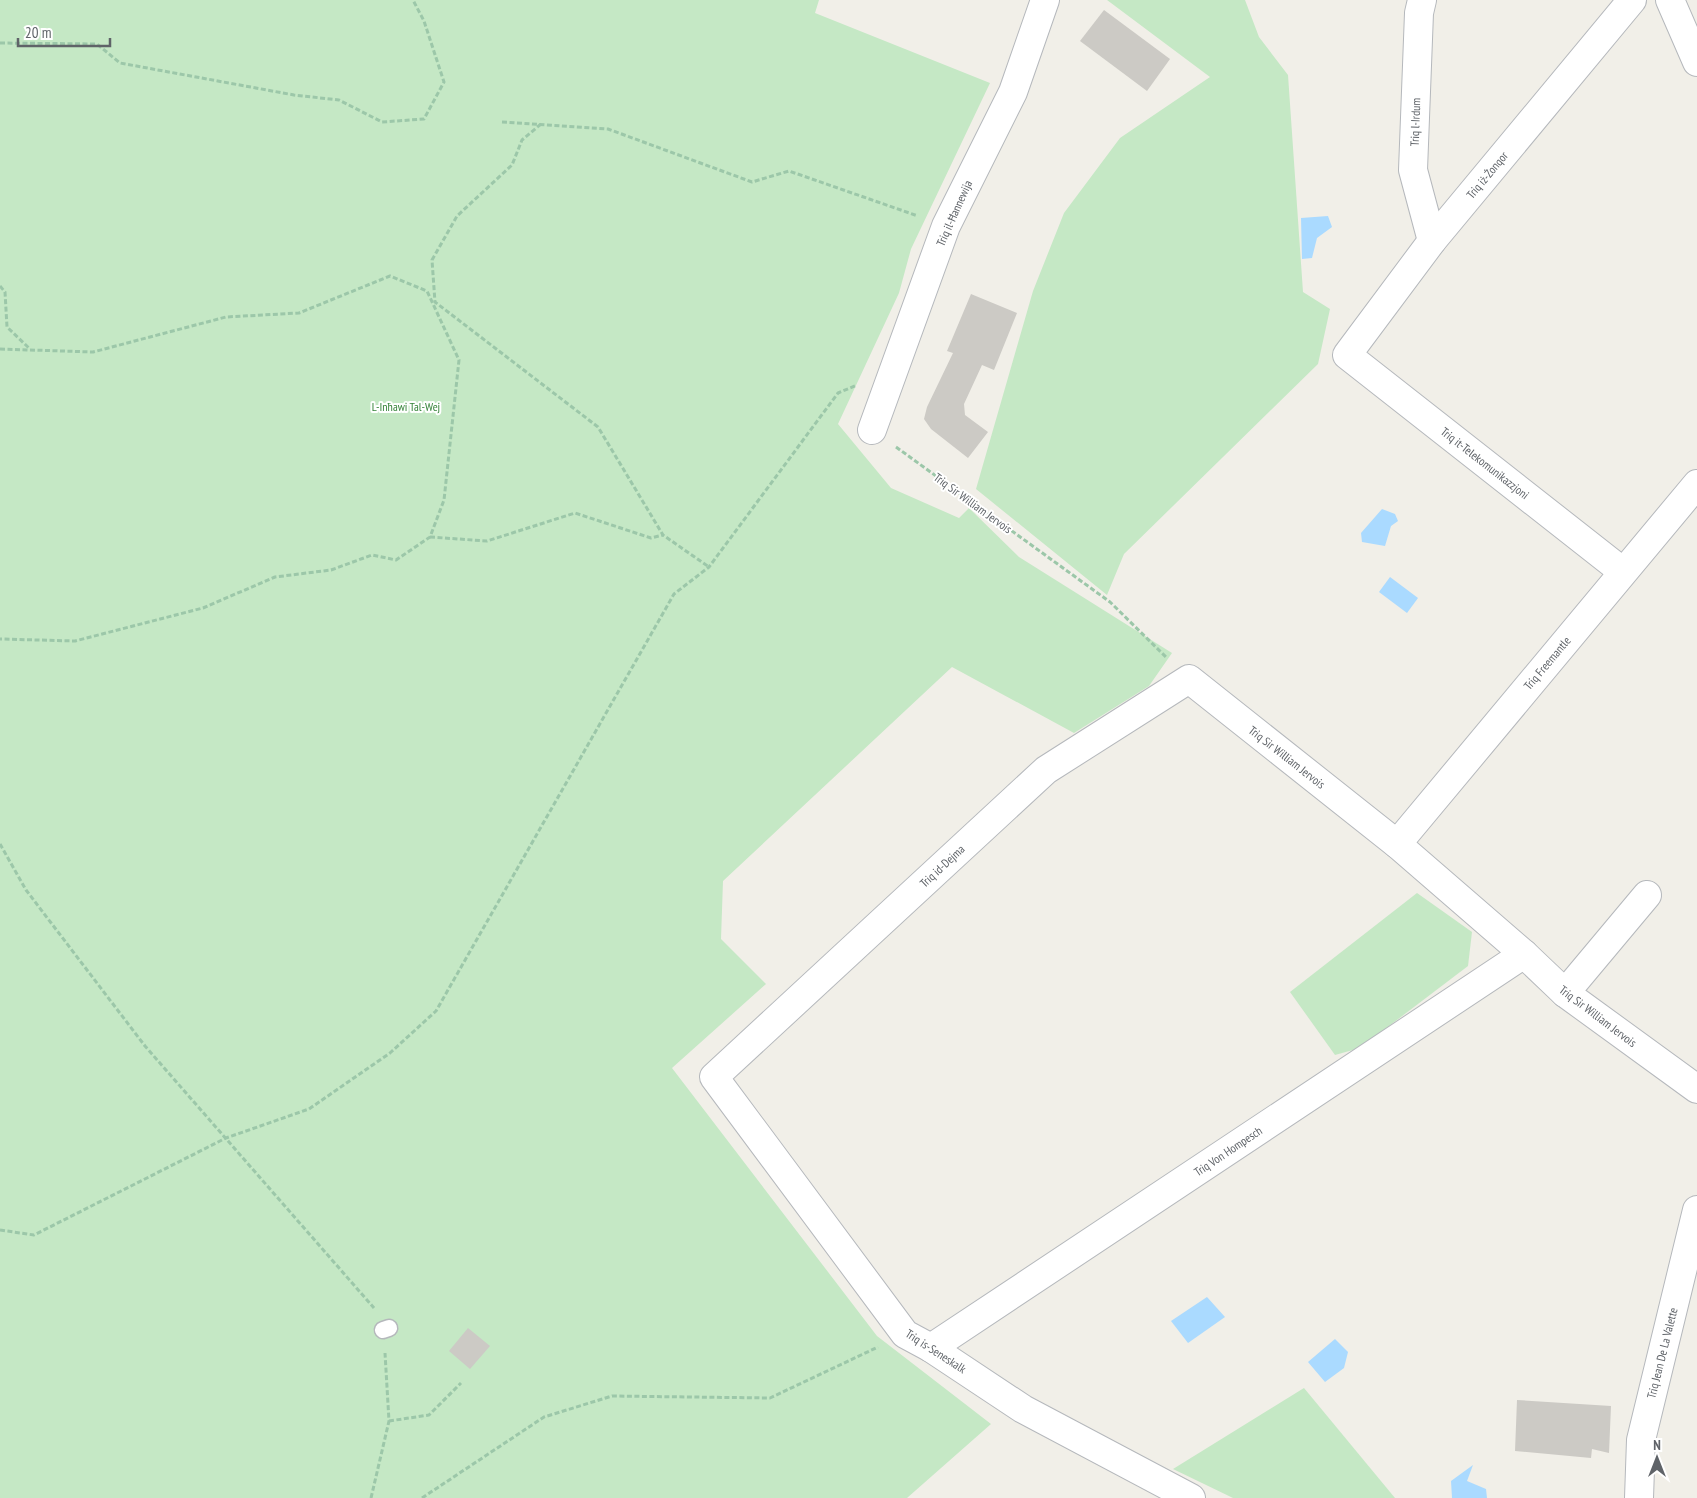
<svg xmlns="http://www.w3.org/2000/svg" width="1697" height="1498" viewBox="0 0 1697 1498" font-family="'PT Sans Narrow',sans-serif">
<rect width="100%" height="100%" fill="#f1efe8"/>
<g fill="#c5e8c5">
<path d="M0,0H819L815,13L990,83L911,249L899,293L838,424L891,488L959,518L969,508L1019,557L1172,653L1149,686L1074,733L952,667L723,881L721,939L766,984L672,1068L877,1336L991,1424L907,1498H0Z"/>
<path d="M1107,0H1245L1259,37L1288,75L1303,292L1330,309L1318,364L1124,554L1107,595L976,489L1033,291L1064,213L1120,138L1210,77Z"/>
<path d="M1417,893L1472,932L1468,966L1360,1048L1335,1055L1290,992Z"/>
<path d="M1304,1388L1395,1498H1233L1173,1469Z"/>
</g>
<g fill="#aadaff">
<path d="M1328,216L1332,227L1317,238L1312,258L1302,259L1301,218Z"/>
<path d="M1382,509L1395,514L1398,521L1391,526L1385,546L1362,542L1361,533Z"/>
<path d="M1390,577L1418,598L1407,613L1379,592Z"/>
<path d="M1207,1297L1225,1317L1188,1343L1171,1321Z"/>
<path d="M1335,1339L1348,1352L1344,1368L1325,1382L1308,1362Z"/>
<path d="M1473,1465L1467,1481L1486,1489L1487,1498H1452L1451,1481Z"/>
</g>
<g fill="#cccac5">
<path d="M1104,10L1170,59L1147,91L1080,41Z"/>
<path d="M971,294L1017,313L994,370L982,365L964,404L965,415L988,432L968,458L931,429L924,419L927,407L953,353L947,351Z"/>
<path d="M468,1328L490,1346L470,1369L449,1351Z"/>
<path d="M1517,1400L1611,1406L1609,1453L1592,1449L1591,1458L1515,1451Z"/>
</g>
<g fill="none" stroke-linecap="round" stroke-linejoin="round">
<defs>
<path id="service" d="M383,1330L389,1328"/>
<g id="minor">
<path d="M1422,0L1419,13L1413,170L1432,241"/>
<path d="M1670,0L1697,62"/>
<path d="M872,430L946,226L1013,92L1045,0"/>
<path d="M1622,571L1347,355L1432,241L1632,0"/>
<path d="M1397,844L1697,484"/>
<path d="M1565,993L1647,895"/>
<path d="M931,1348L1524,954"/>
<path d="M1191,1498L1023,1409L931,1348L905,1334L714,1077L1046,770L1189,679L1397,844L1524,954L1565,993L1697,1089"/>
<path d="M1639,1498L1641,1440L1697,1210"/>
</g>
</defs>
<use href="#service" stroke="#b5b8bc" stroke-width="19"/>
<use href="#minor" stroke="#b5b8bc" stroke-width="30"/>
<g stroke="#9cc7a9" stroke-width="3" stroke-dasharray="5 2.5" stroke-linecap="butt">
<path d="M0,43L97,44L120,63L294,95L339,100L382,122L424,119L444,82L424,21L413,0"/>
<path d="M502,122L608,129L752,182L789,171L918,216"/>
<path d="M541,124L522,140L512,165L457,216L432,260L435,302L598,427L663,535L709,567"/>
<path d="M0,286L5,292L7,327L30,349"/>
<path d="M0,349L93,352L226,317L299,313L390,276L427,291L459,360L444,500L430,537L396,560L372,555L331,570L275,577L203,608L75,641L0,639"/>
<path d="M896,447L1110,602L1167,658"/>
<path d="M430,537L487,541L575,513L651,538L663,535"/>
<path d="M0,844L26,890L145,1046L374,1308"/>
<path d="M0,1230L34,1235L226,1138L309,1109L390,1053L436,1011L674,594L709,567L838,393L857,385"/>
<path d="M389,1421L429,1415L461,1383"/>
<path d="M371,1498L389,1421L385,1353"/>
<path d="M422,1498L544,1417L612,1396L770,1398L878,1347"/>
</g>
<use href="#service" stroke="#fff" stroke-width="16"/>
<use href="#minor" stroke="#fff" stroke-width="28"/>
</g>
<g text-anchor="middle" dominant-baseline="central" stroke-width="4" stroke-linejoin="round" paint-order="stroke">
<g font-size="12" fill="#5f6368" stroke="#fff">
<text transform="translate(1415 122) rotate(-88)">Triq l-Irdum</text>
<text transform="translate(1487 175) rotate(-50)">Triq iż-Żonqor</text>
<text transform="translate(954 213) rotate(-66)">Triq il-Ħannewija</text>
<text transform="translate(1485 463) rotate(38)">Triq it-Telekomunikazzjoni</text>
<text transform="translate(973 503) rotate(36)">Triq Sir William Jervois</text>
<text transform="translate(1547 663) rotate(-50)">Triq Freemantle</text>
<text transform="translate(1287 757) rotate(38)">Triq Sir William Jervois</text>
<text transform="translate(942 866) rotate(-43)">Triq id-Dejma</text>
<text transform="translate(1598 1016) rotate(37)">Triq Sir William Jervois</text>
<text transform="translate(1228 1151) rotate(-34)">Triq Von Hompesch</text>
<text transform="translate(936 1351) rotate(33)">Triq is-Seneskalk</text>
<text transform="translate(1662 1353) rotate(-76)">Triq Jean De La Valette</text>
</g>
<g font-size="12" fill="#348238" stroke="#fff">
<text x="406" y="406">L-Inħawi Tal-Wej</text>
</g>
</g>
<g transform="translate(1657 1458)" stroke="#ffffff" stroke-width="4" paint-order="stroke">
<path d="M0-4L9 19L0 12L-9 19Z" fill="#5f6368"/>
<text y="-8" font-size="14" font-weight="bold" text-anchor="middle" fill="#5f6368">N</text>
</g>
<path d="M18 38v8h92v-8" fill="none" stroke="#5f6368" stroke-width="2.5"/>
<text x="25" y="38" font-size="15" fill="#5f6368" stroke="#ffffff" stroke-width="4" paint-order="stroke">20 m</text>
</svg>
